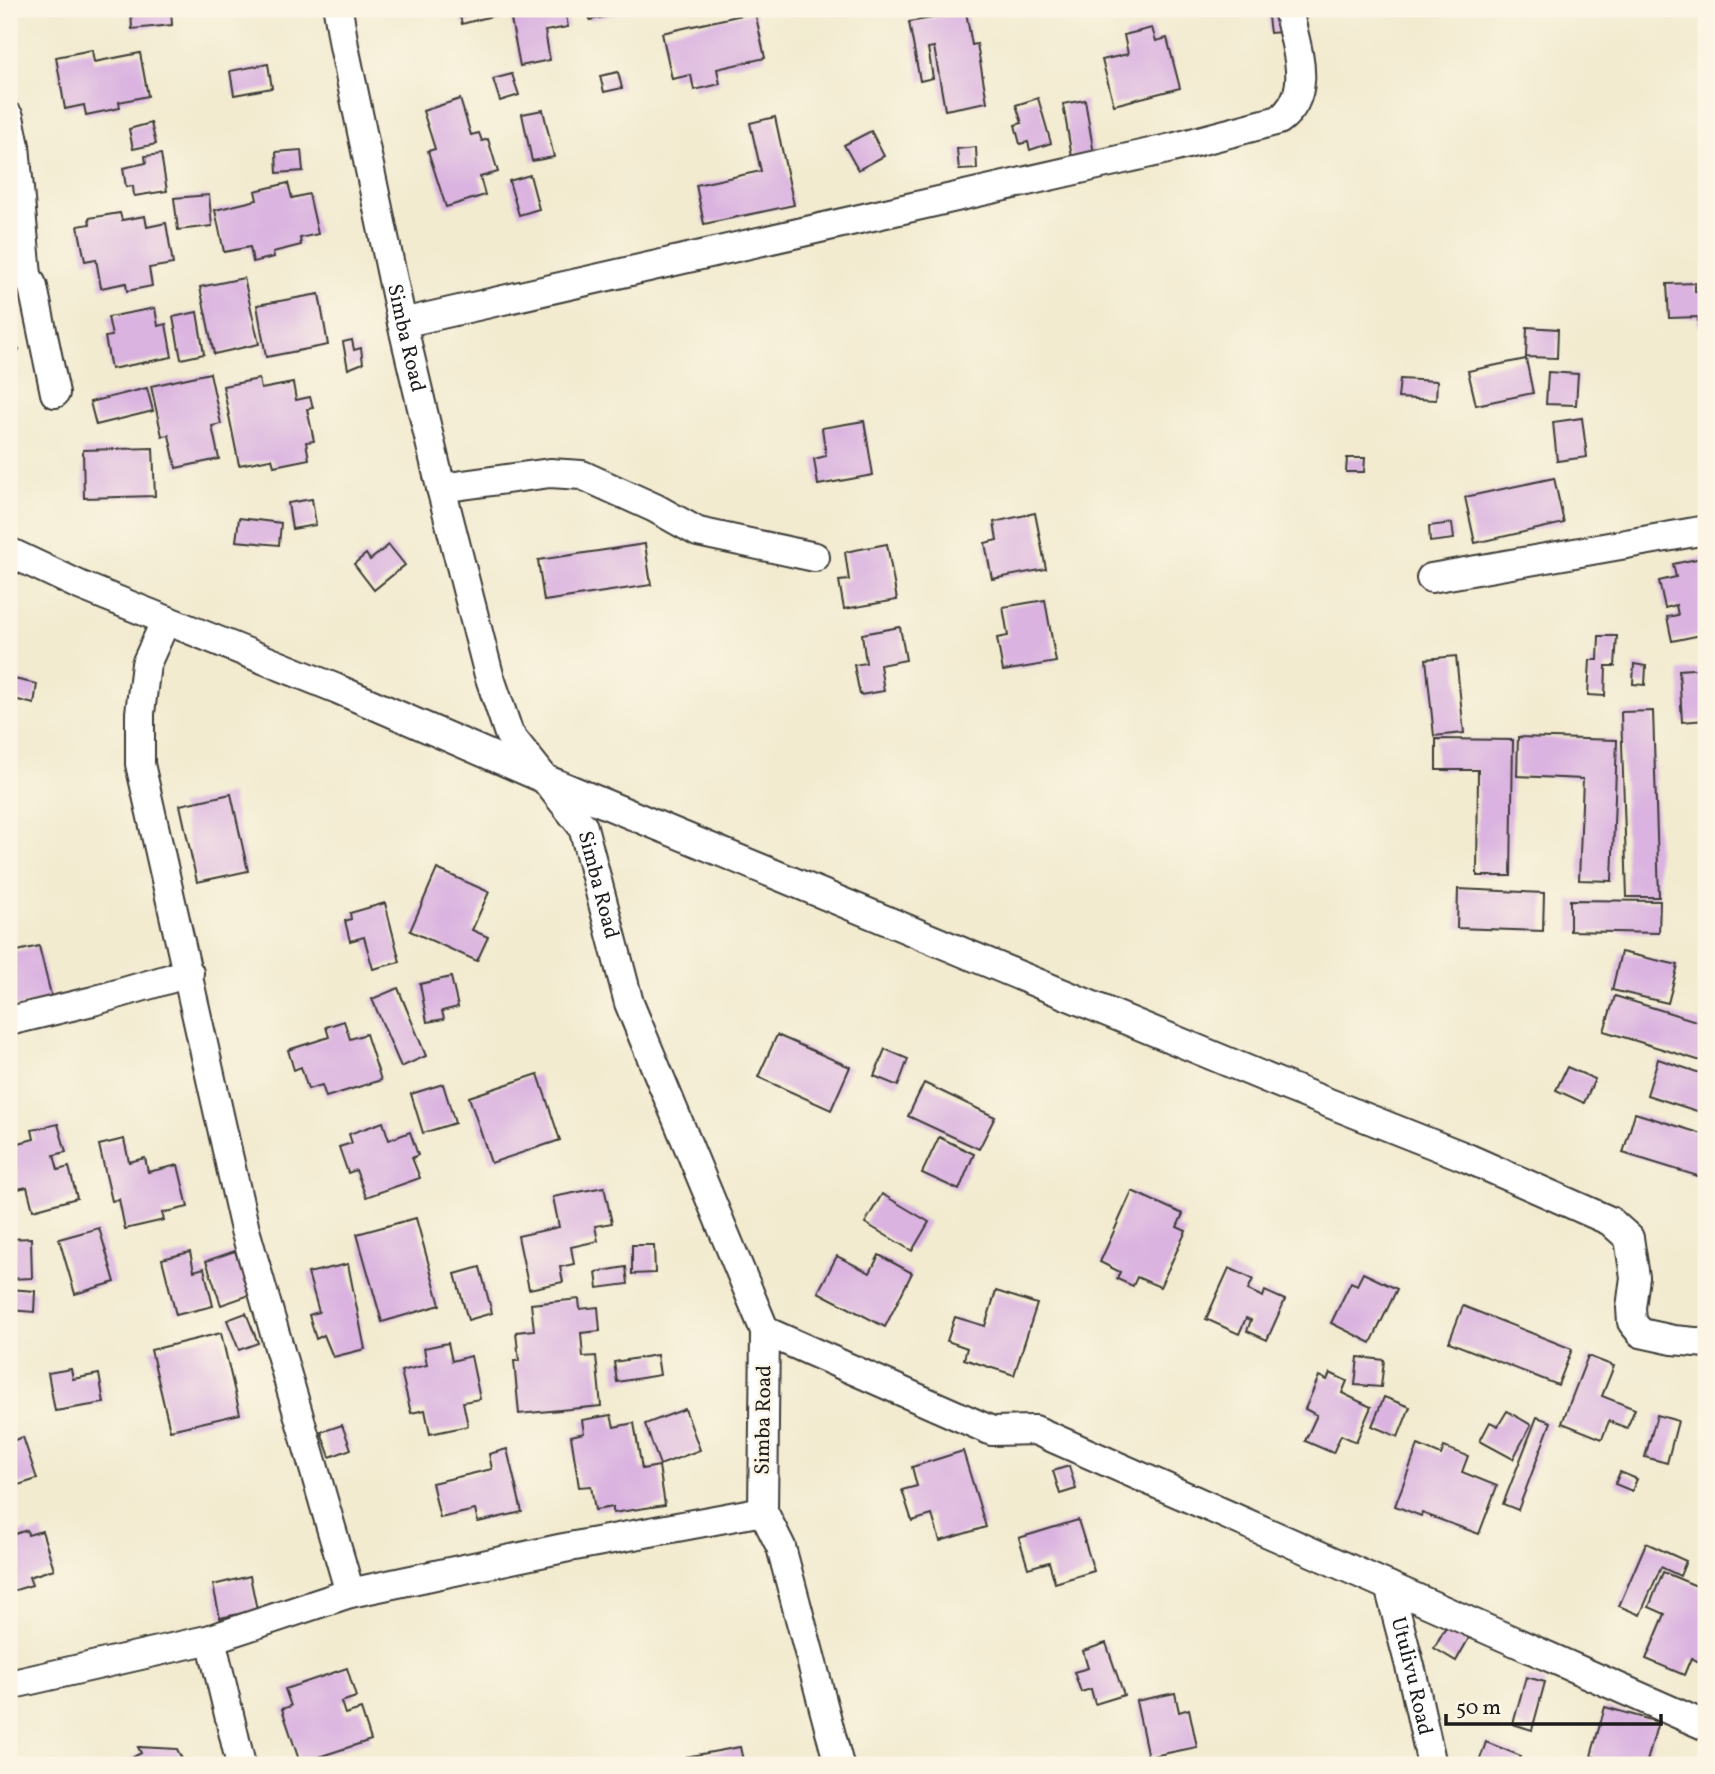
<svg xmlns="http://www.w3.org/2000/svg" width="1715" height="1774" viewBox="0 0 1715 1774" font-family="Vollkorn,serif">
<rect width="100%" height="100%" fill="#fcf5e5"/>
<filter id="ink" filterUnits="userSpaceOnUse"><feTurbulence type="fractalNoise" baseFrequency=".0143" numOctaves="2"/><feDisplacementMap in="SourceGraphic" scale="14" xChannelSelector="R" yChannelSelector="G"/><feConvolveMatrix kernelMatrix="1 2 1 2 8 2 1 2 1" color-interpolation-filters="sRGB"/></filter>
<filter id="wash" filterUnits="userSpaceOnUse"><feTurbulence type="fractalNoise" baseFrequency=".00686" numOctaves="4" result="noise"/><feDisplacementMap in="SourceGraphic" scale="28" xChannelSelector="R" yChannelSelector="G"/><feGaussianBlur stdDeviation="1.57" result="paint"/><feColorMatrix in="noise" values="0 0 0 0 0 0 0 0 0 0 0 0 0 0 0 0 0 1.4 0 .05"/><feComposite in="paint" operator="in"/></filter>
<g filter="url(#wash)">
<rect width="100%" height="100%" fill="#f2ebd0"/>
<g id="blocks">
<g fill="#dab3e0">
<path d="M131,9H171L172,25L132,29Z"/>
<path d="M458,9H502L503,13L462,24Z"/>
<path d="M509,9H565L568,27L545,31L550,60L520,66Z"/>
<path d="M588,9H636V10L590,20Z"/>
<path d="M1267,9H1279L1281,32L1270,33Z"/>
<path d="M755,12L765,58L717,69L720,84L694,90L691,75L672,79L662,33Z"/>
<path d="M966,12L972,45L977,44L987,102L945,110L934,47L928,48L933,78L920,81L909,22Z"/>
<path d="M1152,28L1156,41L1167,38L1180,88L1114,105L1102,60L1128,54L1124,35Z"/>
<path d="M92,50L94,62L140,53L148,96L119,102L120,108L86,115L84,105L65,109L56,57Z"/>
<path d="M268,64L272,88L234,95L230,71Z"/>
<path d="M618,72L622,88L604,92L600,76Z"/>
<path d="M512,74L519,95L500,101L493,79Z"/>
<path d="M1038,98L1051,143L1030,150L1028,142L1020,144L1015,125L1022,123L1016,105Z"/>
<path d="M460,99L471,135L479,133L482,141L488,139L498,172L480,177L485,195L446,207L428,151L435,149L423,111Z"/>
<path d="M1085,100L1094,154L1072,157L1063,104Z"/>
<path d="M543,110L554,157L532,161L522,114Z"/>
<path d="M775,117L794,205L704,224L696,185L761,171L750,123Z"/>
<path d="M151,123L156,144L133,149L129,129Z"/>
<path d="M871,131L884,156L858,170L844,145Z"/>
<path d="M976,147L977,169L959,170L957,149Z"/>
<path d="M301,150L303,171L277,173L276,152Z"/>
<path d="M161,154L167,191L134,196L133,186L126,187L123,168L146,163L145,156Z"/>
<path d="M530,175L539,209L519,215L509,181Z"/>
<path d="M288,183L292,198L309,194L318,234L300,238L301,245L273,252L274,257L253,262L250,247L224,252L215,210L257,200L255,191Z"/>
<path d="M209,195L212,226L178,230L174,198Z"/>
<path d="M120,213L122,220L145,216L147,227L166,223L173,264L149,268L152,286L127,291L126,283L101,288L96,259L85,261L78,226L90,224L89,218Z"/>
<path d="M244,278L259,344L214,354L200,287Z"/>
<path d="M1695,283V292L1706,291V325L1698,326V317L1669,318L1667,284Z"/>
<path d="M319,294L328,345L266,357L257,305Z"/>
<path d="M155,308L158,326L166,324L172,357L111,369L105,337L112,336L108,317Z"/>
<path d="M197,312L204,354L181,359L173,317Z"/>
<path d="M1527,327L1558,329L1557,358L1526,357Z"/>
<path d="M352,340L354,350L361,348L363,363L348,369L343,342Z"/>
<path d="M9,344L19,349L9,371Z"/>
<path d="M1526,359L1533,393L1476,405L1468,371Z"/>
<path d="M1548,372L1578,374L1576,405L1546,404Z"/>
<path d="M210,373L221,424L212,426L219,459L176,468L169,435L162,436L151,386Z"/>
<path d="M259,379L261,389L293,383L296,400L310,397L313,408L307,409L314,441L306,442L309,459L274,466L272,459H270L239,465L223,386Z"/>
<path d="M1400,379L1437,381L1436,400L1398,398Z"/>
<path d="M147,388L153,411L96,425L90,402Z"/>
<path d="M1582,418L1587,457L1557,461L1553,422Z"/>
<path d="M864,421L873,475L818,485L814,459L826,456L822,428Z"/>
<path d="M153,448L155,496L84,498L83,450Z"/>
<path d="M1347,458H1365L1364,472H1346Z"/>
<path d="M1554,478L1564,523L1475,543L1465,497Z"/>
<path d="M312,499L316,525L292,529L288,503Z"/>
<path d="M1035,513L1046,569L992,579L985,543L997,540L994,522Z"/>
<path d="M239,518L281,523L279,545L236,541Z"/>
<path d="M1452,523L1454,539L1430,542L1429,526Z"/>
<path d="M645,544L651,585L544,601L538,560Z"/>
<path d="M887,544L897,600L844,609L839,581L849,580L845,552Z"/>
<path d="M389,545L405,565L374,590L354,564L366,554L370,560Z"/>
<path d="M1706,557V634L1672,641L1667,617L1678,615L1676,605L1665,608L1659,581L1676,577L1673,564Z"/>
<path d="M1045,600L1056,662L1003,671L997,638L1008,636L1003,607Z"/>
<path d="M900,627L906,660L880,665L884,691L860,695L854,665L866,663L862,634Z"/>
<path d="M1599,636H1617L1615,666H1606L1605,696L1588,695L1590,660H1598Z"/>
<path d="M1456,656L1464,733L1434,736L1426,659Z"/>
<path d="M1634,664L1646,666L1645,685L1633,684Z"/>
<path d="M1706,668V720L1682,722L1679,670Z"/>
<path d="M14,679L37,684L34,704L10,698Z"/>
<path d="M1653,711L1659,897H1627L1621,712Z"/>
<path d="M1518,737L1617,740L1612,881L1579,880L1583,779L1517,776Z"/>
<path d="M1436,739L1513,740L1511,876H1477L1478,770H1436Z"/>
<path d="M231,794L248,871L197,882L180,805Z"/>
<path d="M437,869L489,892L472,930L488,937L477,961L410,931Z"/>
<path d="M1458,889L1544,893L1543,931L1457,928Z"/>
<path d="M1570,900L1660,901L1659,933L1570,931Z"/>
<path d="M385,903L400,962L373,969L364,937L350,941L345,921L351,919L350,913Z"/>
<path d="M39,946L52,999L9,1009V953Z"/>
<path d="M1621,952L1678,965L1668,1003L1612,990Z"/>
<path d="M451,977L458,1007L442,1011L444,1019L427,1022L420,984Z"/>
<path d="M398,988L426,1056L401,1067L372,999Z"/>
<path d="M1615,996L1706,1024V1043L1701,1061L1604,1031Z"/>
<path d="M344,1021L350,1039L366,1034L381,1080L326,1097L322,1085L308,1089L301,1067L294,1070L288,1050L329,1037L326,1027Z"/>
<path d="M777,1035L850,1067L831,1110L758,1077Z"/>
<path d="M885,1049L908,1059L898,1086L874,1076Z"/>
<path d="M1658,1059L1706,1075V1114L1647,1095Z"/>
<path d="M1567,1067L1595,1079L1584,1103L1556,1090Z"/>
<path d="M538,1074L560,1140L491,1163L469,1097Z"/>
<path d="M924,1083L995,1117L979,1149L908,1116Z"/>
<path d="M443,1084L455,1123L423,1133L411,1094Z"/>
<path d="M1635,1113L1706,1135L1704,1178L1623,1153Z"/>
<path d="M383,1122L389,1140L410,1132L418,1155L412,1158L420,1178L366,1197L356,1170L348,1173L339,1147L352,1143L349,1134Z"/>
<path d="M58,1124L66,1152L54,1155L58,1170L69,1167L77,1198L33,1210L27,1187L9,1191V1135L12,1134L15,1144L34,1139L32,1130Z"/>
<path d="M939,1137L974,1154L959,1190L922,1173Z"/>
<path d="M124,1139L129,1162L145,1158L148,1172L178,1165L188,1207L162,1213L164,1220L125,1229L119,1199L112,1201L99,1145Z"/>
<path d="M604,1187L612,1223L595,1226L598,1241L571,1247L574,1264L560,1267L563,1282L529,1289L518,1236L559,1227L553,1197Z"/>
<path d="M1132,1191L1183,1214L1177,1227L1186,1231L1160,1287L1137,1277L1133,1286L1117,1279L1120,1272L1100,1262Z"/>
<path d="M882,1194L929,1222L912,1251L865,1223Z"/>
<path d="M416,1218L440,1305L382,1322L357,1234Z"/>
<path d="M99,1228L115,1282L75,1294L59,1239Z"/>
<path d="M31,1238L32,1278L9,1279V1239Z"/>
<path d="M632,1245H654L655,1273L632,1274Z"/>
<path d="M235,1251L250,1295L221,1305L206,1261Z"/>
<path d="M190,1252L194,1271L204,1268L213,1306L176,1315L162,1259Z"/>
<path d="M879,1255L912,1273L885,1327L818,1292L837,1256L870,1273Z"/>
<path d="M348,1264L365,1349L333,1357L324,1335L316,1339L309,1315L319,1312L308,1273Z"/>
<path d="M480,1267L492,1313L468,1320L455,1274Z"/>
<path d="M626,1267L628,1284L598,1288L596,1272Z"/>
<path d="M1229,1268L1253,1279L1248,1290L1263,1297L1265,1291L1285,1300L1267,1340L1247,1331L1251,1320L1246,1318L1239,1334L1206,1319Z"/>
<path d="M1363,1273L1397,1289L1371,1343L1331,1323L1351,1282L1357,1285Z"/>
<path d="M9,1289L35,1291L34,1312L9,1310Z"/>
<path d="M996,1291L1037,1304L1014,1375L964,1359L967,1348L947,1341L955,1317L985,1326Z"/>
<path d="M579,1299L580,1309L598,1307L600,1331L581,1333L583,1357L596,1356L601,1406L519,1414L514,1361H519L516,1332L534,1330L531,1304Z"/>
<path d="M1463,1306L1572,1349L1558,1385L1449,1342Z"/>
<path d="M246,1313L258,1343L239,1350L227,1320Z"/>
<path d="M221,1333L240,1414L170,1430L151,1350Z"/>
<path d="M448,1343L452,1361L471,1356L480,1399L463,1402L468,1426L430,1434L425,1410L411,1413L401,1371L427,1365L424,1348Z"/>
<path d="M657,1355L660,1375L617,1382L614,1362Z"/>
<path d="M1588,1356L1614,1366L1602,1396L1635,1409L1627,1428L1609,1421L1602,1439L1562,1423Z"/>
<path d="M1358,1357L1384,1360L1381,1387L1355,1385Z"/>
<path d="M71,1369L73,1379L99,1374L104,1403L55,1411L48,1373Z"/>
<path d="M1330,1373L1347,1381L1342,1393L1371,1407L1356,1442L1341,1435L1333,1453L1305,1441L1317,1415L1305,1409L1319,1376L1327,1380Z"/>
<path d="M1384,1397L1410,1407L1398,1437L1372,1426Z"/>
<path d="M685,1409L700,1450L660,1465L645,1424Z"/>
<path d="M1507,1411L1531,1425L1513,1459L1480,1441L1490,1422L1498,1426Z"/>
<path d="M611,1415L614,1427L634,1423L642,1469L659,1466L665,1505L613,1513V1507L595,1510L591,1486L579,1487L571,1436L584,1433L582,1420Z"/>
<path d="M1657,1415L1678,1421L1667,1463L1645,1457Z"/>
<path d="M1537,1417L1551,1422L1518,1510L1503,1504Z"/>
<path d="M342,1425L351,1449L330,1457L321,1432Z"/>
<path d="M23,1437L37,1479L9,1488V1442Z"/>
<path d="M1418,1445L1441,1455L1444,1447L1468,1456L1462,1472L1497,1486L1479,1534L1422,1513L1421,1516L1395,1506Z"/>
<path d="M507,1449L522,1512L478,1522L475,1510L440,1518L432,1483L492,1469L489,1454Z"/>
<path d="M963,1451L986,1527L940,1541L932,1515L912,1521L902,1490L917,1486L912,1467Z"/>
<path d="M1069,1466L1076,1489L1060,1494L1053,1471Z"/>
<path d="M1620,1472L1637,1479L1632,1491L1615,1484Z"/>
<path d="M1078,1520L1094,1571L1055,1583L1049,1562L1028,1568L1019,1538Z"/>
<path d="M27,1530L28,1535L42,1531L54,1569L29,1577L32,1585L9,1592V1536Z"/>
<path d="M1646,1543L1686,1561L1680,1576L1661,1567L1640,1615L1619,1606Z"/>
<path d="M1663,1572L1706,1590V1662L1705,1665L1691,1658L1684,1675L1646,1659L1665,1614L1649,1607Z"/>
<path d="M250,1576L257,1610L220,1618L213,1585Z"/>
<path d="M1448,1623L1470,1636L1456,1661L1434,1648Z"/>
<path d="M1106,1643L1124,1695L1095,1704L1091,1689L1081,1692L1074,1672L1088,1668L1083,1651Z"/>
<path d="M347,1668L356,1697L341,1702L345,1714L361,1709L371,1740L300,1763L282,1709L291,1706L285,1689Z"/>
<path d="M1526,1677L1545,1682L1532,1730L1513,1724Z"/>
<path d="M1175,1693L1179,1712L1189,1709L1197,1747L1148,1757L1136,1701Z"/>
<path d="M1605,1707L1658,1722L1646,1765H1623L1591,1756Z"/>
<path d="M1486,1742L1521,1756L1517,1765H1478Z"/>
<path d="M138,1747L177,1749L185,1765H126L124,1762L141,1753Z"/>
<path d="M740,1747L744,1765H687L685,1757Z"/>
</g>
</g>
</g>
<g filter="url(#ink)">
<use href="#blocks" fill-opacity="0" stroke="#3c3b37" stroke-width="2"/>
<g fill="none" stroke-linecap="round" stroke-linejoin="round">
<defs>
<g id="street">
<path id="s1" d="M338,9L344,46L402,323L441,488L489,675L509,734L583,827L629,1003L765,1331L763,1511L781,1547L839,1765"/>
<path d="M9,117L15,146L27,275L33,287L55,393"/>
<path d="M402,323L1172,148L1279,120C1316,93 1295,46 1288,9"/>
<path d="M441,488L550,473L582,475L655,508L698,532L815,557"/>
<path d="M9,552L79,585L335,688L545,779L1286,1086L1465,1157L1610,1221L1629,1238L1635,1277L1631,1308L1632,1322L1641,1333L1673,1340L1706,1343"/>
<path d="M1431,578L1706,530"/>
<path d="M166,620L146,664L140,713V764L245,1230L350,1593"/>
<path d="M9,1021L93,1001L189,973"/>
<path d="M765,1331L992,1431L1035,1430L1706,1726"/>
<path id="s2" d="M1389,1586L1412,1674L1432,1765"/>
<path d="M211,1639L241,1765"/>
<path d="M9,1685L211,1639L350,1593L564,1548L763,1511"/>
</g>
</defs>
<use href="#street" stroke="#3c3b37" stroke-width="32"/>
<use href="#street" stroke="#fff" stroke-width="28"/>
</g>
</g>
<g text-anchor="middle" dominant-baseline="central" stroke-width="5" stroke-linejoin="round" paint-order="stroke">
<g font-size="21" fill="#1c1c1c" stroke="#fcf5e5">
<text stroke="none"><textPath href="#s1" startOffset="336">Simba Road</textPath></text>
<text stroke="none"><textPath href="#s1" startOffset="924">Simba Road</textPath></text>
<text transform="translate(764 1420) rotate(-89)">Simba Road</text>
<text stroke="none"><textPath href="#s2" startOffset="93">Utulivu Road</textPath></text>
</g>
</g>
<rect width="1715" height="1774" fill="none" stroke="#fcf5e5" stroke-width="35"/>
<path d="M1446 1714v10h215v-10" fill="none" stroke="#1c1c1c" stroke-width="3.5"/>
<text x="1456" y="1714" font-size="21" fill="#1c1c1c" stroke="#fcf5e5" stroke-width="5" paint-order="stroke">50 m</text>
</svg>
